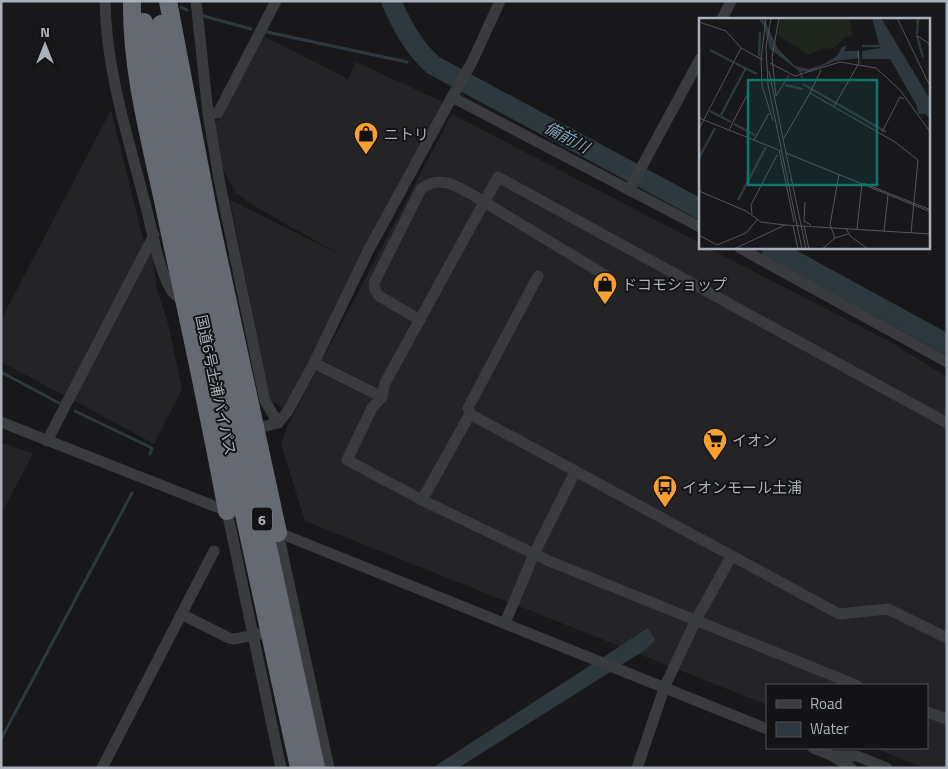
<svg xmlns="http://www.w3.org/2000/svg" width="948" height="769" viewBox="0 0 948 769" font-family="'Titillium Web','Noto Sans JP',sans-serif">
<rect width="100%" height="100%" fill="#18181a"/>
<g fill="#242427">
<path d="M264,36L348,79L356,62L443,102L285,409L270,400L230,200L339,254L254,206L236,193L222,168L214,123L220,119Z"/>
<path d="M111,110L144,243L65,396L1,362V320Z"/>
<path d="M452,114L700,243V248H708L889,341L947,377V768H924L874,748H927V685H767V705L305,521L281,444L288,425Z"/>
<path d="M148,254L152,255L157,289L169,327L182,389L154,444L73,400Z"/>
<path d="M1,442L33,454L1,514Z"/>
</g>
<g fill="#2d393f">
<path d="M388,1H401L424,49L417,54L391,11Z"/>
<path d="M648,628L655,640L645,650L458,768H432Z"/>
</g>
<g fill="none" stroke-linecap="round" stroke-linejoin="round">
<g stroke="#2d393f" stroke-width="3">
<path d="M181,7L187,10"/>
<path d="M200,15L251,29"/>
<path d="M267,32L407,62"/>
<path d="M1,372L59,403"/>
<path d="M75,411L152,448L150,454"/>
<path d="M1,739L132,493"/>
</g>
<g stroke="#2d393f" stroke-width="20">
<path d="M391,1C402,26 413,47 433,65L700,209"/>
<path d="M771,248L947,344"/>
</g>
<g stroke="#393b3f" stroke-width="11">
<path d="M105,1C106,71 129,140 146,207C153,233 157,264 170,288C173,294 177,297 184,300"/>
<path d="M196,1L208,113L219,179L265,401L278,423"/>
<path d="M722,19L731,1"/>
<path d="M452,97L472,62L500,1"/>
<path d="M208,113H218L276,1"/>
<path d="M629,190L700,59"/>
<path d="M740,248L947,362"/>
<path d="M420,320L379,296L375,290L374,283L421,189C440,174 458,187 476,197"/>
<path d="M314,363L382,397"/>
<path d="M470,414L468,408L538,276"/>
<path d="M1,422L232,513"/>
<path d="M249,430L278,423L288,411L314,363L368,251L452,97L700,227"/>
<path d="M47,441L154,235"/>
<path d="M422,500L470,414L839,614L888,609L947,638"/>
<path d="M227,511L281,768"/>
<path d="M272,530L767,729"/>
<path d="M278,533L329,768"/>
<path d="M181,614L229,638L234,639L260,634"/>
<path d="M505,623L534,554L575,472"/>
<path d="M856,685L549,561L422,500L347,460L372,408L382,397L385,383L498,177L947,423"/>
<path d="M927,712L947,719"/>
<path d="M813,748L833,756L851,768"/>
<path d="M833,756H857L887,768"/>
<path d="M102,768L214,551"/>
<path d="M637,768L665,686L696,620L731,557"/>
</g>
<g stroke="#656971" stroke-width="18">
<path d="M132,1C131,67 148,132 162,196C184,301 208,406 227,511"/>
<path d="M168,1L208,210L278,533"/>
<path d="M144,22L157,111L192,274"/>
<path d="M161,24L173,107L208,271"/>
</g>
<path stroke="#393b3f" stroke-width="11" d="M476,197L605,275"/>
<g stroke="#656971" stroke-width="18">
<path d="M208,271L316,768"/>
<path d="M192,274L299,768"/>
</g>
</g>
<defs>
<symbol id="shop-pin" viewBox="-11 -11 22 30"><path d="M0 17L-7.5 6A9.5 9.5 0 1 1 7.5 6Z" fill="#f9a031" stroke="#131315"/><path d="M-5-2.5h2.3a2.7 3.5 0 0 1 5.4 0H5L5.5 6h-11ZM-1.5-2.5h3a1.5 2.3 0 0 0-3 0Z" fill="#111"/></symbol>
<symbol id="supermarket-pin" viewBox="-11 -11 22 30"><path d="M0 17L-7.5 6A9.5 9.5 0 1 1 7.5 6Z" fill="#f9a031" stroke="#131315"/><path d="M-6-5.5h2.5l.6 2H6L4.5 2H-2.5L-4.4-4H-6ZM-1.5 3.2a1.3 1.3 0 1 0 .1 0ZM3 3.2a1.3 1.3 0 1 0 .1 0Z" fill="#111"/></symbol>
<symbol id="bus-pin" viewBox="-11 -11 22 30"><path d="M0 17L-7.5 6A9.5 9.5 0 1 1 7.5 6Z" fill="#f9a031" stroke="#131315"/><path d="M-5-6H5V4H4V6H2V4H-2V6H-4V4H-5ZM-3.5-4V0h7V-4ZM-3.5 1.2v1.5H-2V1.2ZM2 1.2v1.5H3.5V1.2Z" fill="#111"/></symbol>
</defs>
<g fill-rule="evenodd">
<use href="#shop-pin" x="352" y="120" width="28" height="38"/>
<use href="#shop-pin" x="591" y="270" width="28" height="38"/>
<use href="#supermarket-pin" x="701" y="426" width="28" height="38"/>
<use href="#bus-pin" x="651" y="473" width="28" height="38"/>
</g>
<g text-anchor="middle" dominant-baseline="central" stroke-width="4" stroke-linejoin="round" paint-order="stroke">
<rect fill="#131315" stroke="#7d8288" stroke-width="1" x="252" y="507.5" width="20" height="23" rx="4"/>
<g font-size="14" font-weight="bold" fill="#aab1ba">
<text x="262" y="519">6</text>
</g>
<g font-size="15" fill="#aab1ba" stroke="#131315" text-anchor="start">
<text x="384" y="134">ニトリ</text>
<text x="622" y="284">ドコモショップ</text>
<text x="732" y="440">イオン</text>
<text x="682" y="487">イオンモール土浦</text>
</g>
<g font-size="15" fill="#aab1ba" stroke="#131315">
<text transform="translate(216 385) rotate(78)">国道6号土浦バイパス</text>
</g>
<g font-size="16" font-style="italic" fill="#80a3b6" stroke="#131315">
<text transform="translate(567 137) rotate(28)">備前川</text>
</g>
</g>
<g transform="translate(699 18)">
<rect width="231" height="231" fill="#18181a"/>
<path d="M81,0H150L153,17L146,19L135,30L123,31L109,37L79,17Z" fill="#1e261e"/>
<path d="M59,0L66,3L79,31L96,48L110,51L123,47L138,38L143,29L148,27L145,33H160L161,40L136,43L110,54L102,53L106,69L100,53L71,31L65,8ZM173,0H182L231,81V102L227,96H219L218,88L191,41H163V33L181,30Z" fill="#2d393f"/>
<path fill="none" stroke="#2d393f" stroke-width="2.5" d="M218,16L219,0M218,18L224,39M163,28H182M11,32L34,44M60,38L61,14M36,45L58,56M104,66L187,114M86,67L104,71M11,93L32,104M22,97L47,50M35,106L56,117M0,140L16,110M39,182L67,129"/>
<path fill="none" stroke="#52555a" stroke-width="1" d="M67,0L62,41L63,67L74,103M72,0L67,29L69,67L103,231M198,0L232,70M0,4L27,13L42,30L64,42M217,17L232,27M71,45L96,58L141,44L177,50L201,72L232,115M70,53L87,135M111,75L122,52M77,78L73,39L80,0M77,78L90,57M135,88L160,45L159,32M0,100L82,133M0,111L42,30M30,112L48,77M183,114L201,79L205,81M85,120L111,75L196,124L219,142L212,215M55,122L70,95M80,132L95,204M87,135L232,194M87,135L102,207M164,165L232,192M0,173L47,193L62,204L86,207M106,184L105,203L112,207M53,196L52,187L78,137M102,207L107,231M94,208L99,231M105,208L110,231M147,210L151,218L169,231M158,211L163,165M185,213L189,177M0,217L18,227L47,215L58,202M136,220L131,207L140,156M35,231L86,207L232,216M123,231L136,220L149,216"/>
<path fill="#0f766e" fill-opacity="0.15" stroke="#0f766e" stroke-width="2.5" d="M49,62H178V167H49Z"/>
<rect width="231" height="231" fill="none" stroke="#aab1ba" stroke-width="2.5"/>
</g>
<rect width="948" height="769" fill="none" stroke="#aab1ba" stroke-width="5"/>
<rect x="766" y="684" width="162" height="65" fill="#131315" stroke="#4f5257"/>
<rect x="776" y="700" width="25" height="8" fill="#393b3f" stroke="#4f5257"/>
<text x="810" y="709" font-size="15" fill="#aab1ba">Road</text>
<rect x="776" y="722" width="25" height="15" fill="#2d393f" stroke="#4f5257"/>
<text x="810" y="734" font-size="15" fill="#aab1ba">Water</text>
<g transform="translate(45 45)" stroke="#131315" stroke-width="4" paint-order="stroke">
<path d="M0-4L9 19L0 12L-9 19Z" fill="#aab1ba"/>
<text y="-8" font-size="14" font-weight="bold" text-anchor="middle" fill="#aab1ba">N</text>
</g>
</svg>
